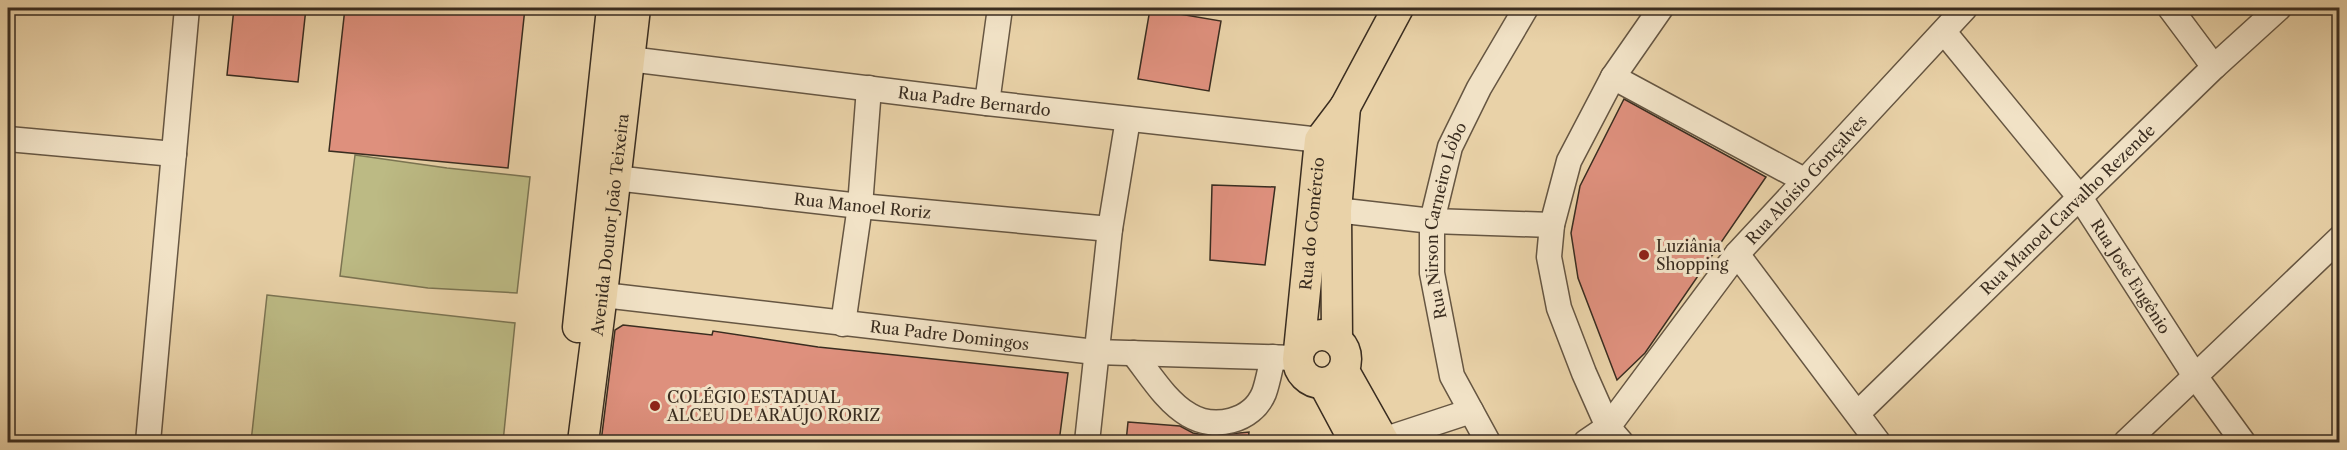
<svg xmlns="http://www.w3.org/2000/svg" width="2347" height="450" viewBox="0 0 2347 450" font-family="'Libre Caslon Text',serif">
<rect width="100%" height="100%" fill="#e9d2a8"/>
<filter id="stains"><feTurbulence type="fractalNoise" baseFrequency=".00333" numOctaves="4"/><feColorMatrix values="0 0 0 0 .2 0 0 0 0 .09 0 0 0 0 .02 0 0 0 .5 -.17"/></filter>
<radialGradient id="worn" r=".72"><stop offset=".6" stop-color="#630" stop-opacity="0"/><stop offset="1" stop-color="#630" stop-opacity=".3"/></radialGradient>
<g fill="#bcba84" stroke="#7b7452" stroke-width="1.5">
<path d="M355,155L447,168L530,177L517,293L428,288L340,276Z"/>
<path d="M267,295L515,323L503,442H251Z"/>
</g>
<g fill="#de907d" stroke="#3a2d20" stroke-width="1.5">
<path d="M234,8H306L298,82L227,75Z"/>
<path d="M345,8H525L508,168L329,151Z"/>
<path d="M1150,9L1221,21L1209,91L1138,79Z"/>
<path d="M1624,99L1766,177L1645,353L1617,380L1578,278L1571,233L1580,186Z"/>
<path d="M1212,185L1275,187L1265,265L1210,260Z"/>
<path d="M623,325L712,335L713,331L818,347L1068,373L1059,442H601L615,330Z"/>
<path d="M1128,422L1180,426L1193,433L1209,436L1249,432L1248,442H1126Z"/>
</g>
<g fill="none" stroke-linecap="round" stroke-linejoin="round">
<defs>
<g id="minor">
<path d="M2170,8L2214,67"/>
<path id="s1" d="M1944,32L2081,199L2195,376L2243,442"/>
<path id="s2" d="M613,57L987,103L1320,140"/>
<path d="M1613,77L1804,180"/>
<path d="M987,103L1000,8"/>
<path d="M8,139L174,154"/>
<path id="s3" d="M615,178L860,206L1110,229"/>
<path d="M1336,210L1432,221L1552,225"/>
<path d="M1737,254L1878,442"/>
<path id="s4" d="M586,293L1095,352L1297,358"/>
<path d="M843,324L860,206L869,88"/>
<path d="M1133,353C1149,373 1166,402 1189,415C1214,430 1252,422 1264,393C1268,382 1270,369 1273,357"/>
<path id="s5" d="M1858,413L2214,67L2279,8"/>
<path d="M1383,440L1471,411"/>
<path d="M148,442L187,8"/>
<path d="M1087,442L1110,229L1128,119"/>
<path id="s6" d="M1488,442L1452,376L1432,273V221L1450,147L1479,88L1526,8"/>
<path id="s7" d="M1586,442L1608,427L1737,254L1965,8"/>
<path d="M1621,442L1608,427L1584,373L1559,308L1549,257L1552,225L1569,161L1613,77L1661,8"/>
<path d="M2126,442L2340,238"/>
</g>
<g id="major">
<path d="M578,327L612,8"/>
<circle cx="1322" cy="359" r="24"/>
<path d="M1337,340L1336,210L1345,107"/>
<path id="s8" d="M1299,351L1320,140L1345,107L1398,8"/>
<path d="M1344,371L1384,442"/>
<path d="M1324,384L1355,442"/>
<path id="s9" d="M583,442L602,294L635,8"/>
</g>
</defs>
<use href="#minor" stroke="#665642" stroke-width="27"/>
<use href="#major" stroke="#3a2d20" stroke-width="33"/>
<use href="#minor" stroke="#f1e2c6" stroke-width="24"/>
<use href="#major" stroke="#e9d2a8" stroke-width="30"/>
</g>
<g fill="#8f2418" stroke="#f1e2c6" stroke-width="2">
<circle cx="1644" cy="255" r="6"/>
<circle cx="655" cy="406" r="6"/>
</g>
<g text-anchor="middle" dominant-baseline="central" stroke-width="6" stroke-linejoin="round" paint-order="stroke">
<g font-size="16" fill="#3a2d20" stroke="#f1e2c6">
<text stroke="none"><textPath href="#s2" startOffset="364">Rua Padre Bernardo</textPath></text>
<text stroke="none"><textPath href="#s7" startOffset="344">Rua Aloísio Gonçalves</textPath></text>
<text stroke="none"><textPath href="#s3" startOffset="249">Rua Manoel Roriz</textPath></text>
<text stroke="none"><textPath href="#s5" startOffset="292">Rua Manoel Carvalho Rezende</textPath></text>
<text stroke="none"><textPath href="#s6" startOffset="234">Rua Nirson Carneiro Lôbo</textPath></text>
<text stroke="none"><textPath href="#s9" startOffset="219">Avenida Doutor João Teixeira</textPath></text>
<text stroke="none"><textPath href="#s8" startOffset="128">Rua do Comércio</textPath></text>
<text stroke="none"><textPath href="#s1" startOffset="308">Rua José Eugênio</textPath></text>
<text stroke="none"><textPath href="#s4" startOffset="366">Rua Padre Domingos</textPath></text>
</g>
<g font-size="16" fill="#3a2d20" stroke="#f1e2c6" text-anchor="start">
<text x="1656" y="246">Luziânia<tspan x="1656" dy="18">Shopping</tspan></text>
<text x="667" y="397">COLÉGIO ESTADUAL<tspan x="667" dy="18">ALCEU DE ARAÚJO RORIZ</tspan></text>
</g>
</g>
<rect width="2347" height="450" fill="none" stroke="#e9d2a8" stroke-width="30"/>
<rect x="9" y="9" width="2329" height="432" fill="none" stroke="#3a2d20" stroke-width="3"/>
<rect x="15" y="15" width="2317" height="420" fill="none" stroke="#3a2d20" stroke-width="1.5"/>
<rect width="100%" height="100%" filter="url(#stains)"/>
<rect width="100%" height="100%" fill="url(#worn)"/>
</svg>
